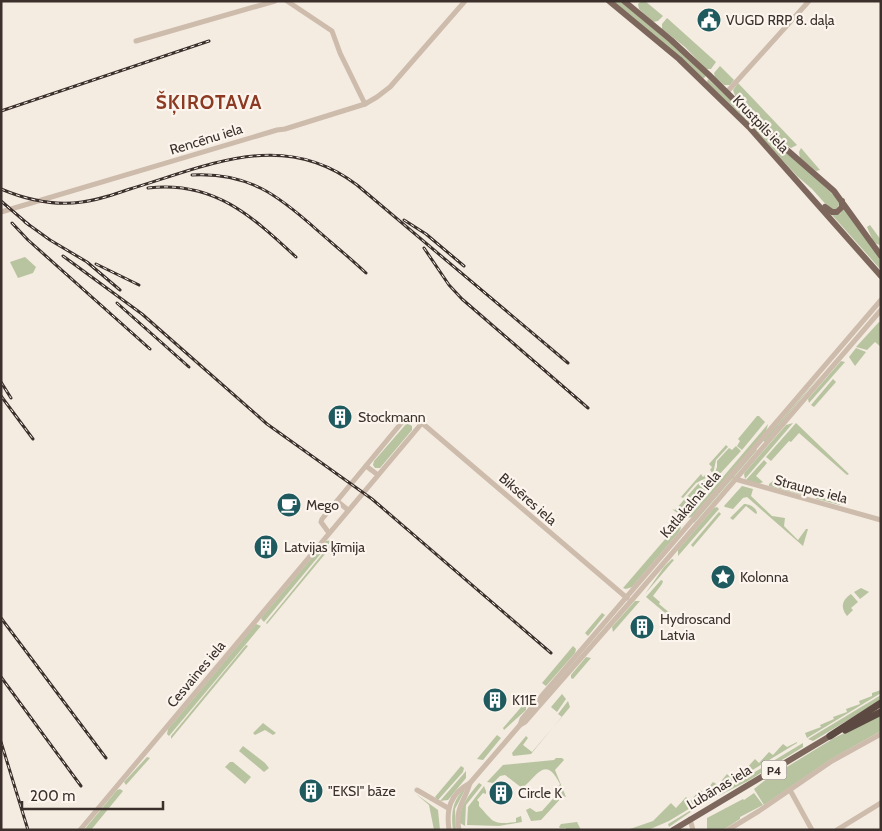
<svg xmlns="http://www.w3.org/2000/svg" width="882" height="831" viewBox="0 0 882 831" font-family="Cabin,sans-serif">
<rect width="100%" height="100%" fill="#f4ebe1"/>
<g fill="#b8c4a0">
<path d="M613,1H620L680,51L706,76L703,79Z"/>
<path d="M641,1H645L663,16L658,21L653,22L639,9L638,4Z"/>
<path d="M667,18L716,62L711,69H706L685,47L662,29V24Z"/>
<path d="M720,66L734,80L730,85H724L715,77L714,73Z"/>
<path d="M708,79L839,200V205L836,209H830L812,189L797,176L739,113L707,82Z"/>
<path d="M738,83L797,145L791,148L779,141L736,98L733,90Z"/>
<path d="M801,148L820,170L816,171L800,158L799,152Z"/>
<path d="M844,208L881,260V270L832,215L840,214Z"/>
<path d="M870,225L881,240L880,245L874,243L867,227Z"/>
<path d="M25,257L36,267L33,273L18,278L10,262Z"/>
<path d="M879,322L881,323V347L875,342L867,350L856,347Z"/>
<path d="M856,348L866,352L855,366L849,357Z"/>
<path d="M841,361L845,362L809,403L808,399Z"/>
<path d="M821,375L765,442L763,441L820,376Z"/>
<path d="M833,379L836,382L814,407L811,405Z"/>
<path d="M757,416H759L765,422L742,450L737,446L740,441L738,439Z"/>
<path d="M407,423L412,426V430L380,468H375L373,465L374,461Z"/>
<path d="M793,423L745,479L744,474L745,472L786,425Z"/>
<path d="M796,423L849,474L847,475L799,433L791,442L789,441L771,461L766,457Z"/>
<path d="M768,424L766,432L692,517L688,518Z"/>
<path d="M726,445L728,447L716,460L713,474L710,470L712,467L709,464Z"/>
<path d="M736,446L741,451L717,477L714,475L717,467V461L729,448L732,450Z"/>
<path d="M756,449L757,450L694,523L693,522Z"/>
<path d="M764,460L767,463L756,476L763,482L759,484L746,480Z"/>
<path d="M701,474L703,477L706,474L710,476L696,483L683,498L681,497Z"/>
<path d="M711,477L715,480L683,517L672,509L675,510L698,484Z"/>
<path d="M773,481V484L777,485L778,483L810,492L809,494L806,496L769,486V484Z"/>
<path d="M742,486L753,489L751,496L772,516L785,518L784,526L798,540L806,529H808L803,546L747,497L743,498L733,509L725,507L724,506Z"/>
<path d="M815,493L843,501L840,505L817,499L814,497Z"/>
<path d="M744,504C749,504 756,507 757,513L756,514L746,506L733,520L730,518Z"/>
<path d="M717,507L719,509L678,556V550L714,508Z"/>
<path d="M719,512L721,514L693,547L691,545Z"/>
<path d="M679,523L681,528L679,532L632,587L626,589L623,588Z"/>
<path d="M332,540L264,622L262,620L261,618L326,541Z"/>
<path d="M333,541L335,542L267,624L266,623Z"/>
<path d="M672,559L674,560L645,594L664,567Z"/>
<path d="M661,580L663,581L662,584L653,596L660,602L659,604L671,614L670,617L646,597Z"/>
<path d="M861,588L869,592L860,599L854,592Z"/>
<path d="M851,594L858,602L851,608L853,610L847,616C840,607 842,600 851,594Z"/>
<path d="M635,601H640L613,632L612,627Z"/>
<path d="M602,613L605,615L588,636L585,633Z"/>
<path d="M256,624L261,626L169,736L167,734L168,729Z"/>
<path d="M246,645L248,646L171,739V736Z"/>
<path d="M573,646L576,649L575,653L546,686L542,683Z"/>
<path d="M586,657L591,658L573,679L571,678V675Z"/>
<path d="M881,690V693L807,738L805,733L821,727L820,725L834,719L833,717L847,712L846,709L860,704L859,701L872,696V693Z"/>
<path d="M562,694L566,699L557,712L551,707Z"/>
<path d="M881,695L880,701L813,741L808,739Z"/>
<path d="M568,701L570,707L531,754L513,756L512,753L526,736L528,738L523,745L532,752L562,717L558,714Z"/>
<path d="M523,705L526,707V710L504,730L503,728Z"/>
<path d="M881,715V731L831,759L764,805L754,789L764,781L834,738Z"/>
<path d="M263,723L276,733L273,735L265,730L255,735L253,733Z"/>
<path d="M497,735L501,738L483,760L477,759Z"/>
<path d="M797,742V743L669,821L648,830H627L653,821L671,803L676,808L686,797L690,801L700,790L704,793L713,782L718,785L727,774L731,778L741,767L745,770L755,759L759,763L769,752L773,755L783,744L787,747Z"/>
<path d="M803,743V747L748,781L702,804L669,827L668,824Z"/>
<path d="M243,746L265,763L269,768L264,772L239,751Z"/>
<path d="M147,757L150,758L126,785L124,782Z"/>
<path d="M556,758H562L564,760L555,770L566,797L563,796L541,820L531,821L526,810L530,808L536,812L542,811L559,792L557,790L560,784C545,754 537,777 522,788L505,775L500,776L493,783L487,782L503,765L554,760Z"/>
<path d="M230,762H233L251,777L245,784L225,767Z"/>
<path d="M461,766L464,768L463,772L438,800L435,797Z"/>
<path d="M466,771V778L448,800L440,801Z"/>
<path d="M479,783L482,785L466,805L465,826L460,823C459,806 469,795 479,783Z"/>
<path d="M484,786L486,791V794L483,793L477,800L479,802V806C494,822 492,825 516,822V818L521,816L522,822L499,826L467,825L468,807Z"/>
<path d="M466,788L455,809L456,830H453C451,814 452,799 466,788Z"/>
<path d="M120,789L123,791L91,830H84L117,790Z"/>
<path d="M754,793L763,805L740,817V819L723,830H707V818L743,799L744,800Z"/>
<path d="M416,794L438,810L440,830H434L429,805Z"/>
<path d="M577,822L581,830H566V828H560L559,827L561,824Z"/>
</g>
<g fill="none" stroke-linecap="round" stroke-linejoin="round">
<g stroke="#cdbbac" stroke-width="5">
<path d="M287,1L332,31L340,53L365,104"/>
<path d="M136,41L275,1"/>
<path d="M727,92L809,1"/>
<path d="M1,212L277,130L285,129L365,104L377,97L390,87L465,1"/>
<path d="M366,466L378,475"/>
<path d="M735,479L881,520"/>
<path d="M337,501L348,510"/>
<path d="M329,533L321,522L322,519L403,421L415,417L627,598"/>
<path d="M520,725L522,719L881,300"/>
<path d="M417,790L448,808"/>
<path d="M790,790L812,830"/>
<path d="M690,819L693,830"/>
<path d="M80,830L422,423"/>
<path d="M449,830C446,809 450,794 470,783"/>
<path d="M459,830C455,807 464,803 470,783L520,725L525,722L631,601L881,310"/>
<path d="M728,830L759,811L832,761L881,734"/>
<path d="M837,830L881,803"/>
</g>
<g stroke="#7d675c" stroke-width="6">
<path d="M609,1L679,59L749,127L881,276"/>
<path d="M624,1L671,40L709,75L770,135L834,191L881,256"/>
<path d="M825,207L832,212H837L842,207V201"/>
<path d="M673,830L830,736"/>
</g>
<g stroke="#5c4a42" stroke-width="7">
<path d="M845,730L881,712"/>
<path d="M830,736L881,703"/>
</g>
<defs>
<g id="rail">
<path d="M1,111L209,41"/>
<path d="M192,175C248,172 278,195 317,230C333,244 350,258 366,273"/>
<path d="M148,188C213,180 252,216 296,257"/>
<path d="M1,189C27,200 55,206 82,202C99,200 115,194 130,189C208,166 283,128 357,185L568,363"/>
<path d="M1,201L29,225"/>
<path d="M404,220L426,234L464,266"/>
<path d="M25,222L50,240L87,262L120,290"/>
<path d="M12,223L28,240L150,349"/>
<path d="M424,248L449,285L462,299L588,408"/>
<path d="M63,256L142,314L267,424L372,499L551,653"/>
<path d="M96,264L139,285"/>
<path d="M117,303L189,367"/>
<path d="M1,382L11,398"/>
<path d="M1,396L33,439"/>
<path d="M1,618L106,758"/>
<path d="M1,677L81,786"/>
<path d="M1,742L28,830"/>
</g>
</defs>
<use href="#rail" stroke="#3b302b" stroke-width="3"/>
<use href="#rail" stroke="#fbf5ee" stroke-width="1" stroke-dasharray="4" stroke-linecap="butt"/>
</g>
<defs>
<symbol id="civic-disc" viewBox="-11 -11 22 22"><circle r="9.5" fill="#1f5a5e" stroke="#fbf5ee"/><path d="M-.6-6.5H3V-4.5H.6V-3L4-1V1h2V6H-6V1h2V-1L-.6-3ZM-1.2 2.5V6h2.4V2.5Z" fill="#fff"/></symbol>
<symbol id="building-disc" viewBox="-11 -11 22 22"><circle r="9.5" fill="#1f5a5e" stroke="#fbf5ee"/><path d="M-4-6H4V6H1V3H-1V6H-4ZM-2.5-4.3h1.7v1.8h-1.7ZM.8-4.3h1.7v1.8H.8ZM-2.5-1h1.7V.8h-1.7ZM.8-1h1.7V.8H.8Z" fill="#fff"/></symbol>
<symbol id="cafe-disc" viewBox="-11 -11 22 22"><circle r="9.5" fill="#1f5a5e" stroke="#fbf5ee"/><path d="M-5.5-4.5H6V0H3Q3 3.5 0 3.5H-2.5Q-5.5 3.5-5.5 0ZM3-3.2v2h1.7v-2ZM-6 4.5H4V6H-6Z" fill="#fff"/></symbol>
<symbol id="sight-disc" viewBox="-11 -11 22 22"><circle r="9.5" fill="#1f5a5e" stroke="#fbf5ee"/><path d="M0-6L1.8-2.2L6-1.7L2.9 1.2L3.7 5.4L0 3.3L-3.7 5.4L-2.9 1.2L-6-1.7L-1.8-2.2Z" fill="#fff"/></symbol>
</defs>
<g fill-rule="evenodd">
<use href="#civic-disc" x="695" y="6" width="28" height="28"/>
<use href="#building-disc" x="326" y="403" width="28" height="28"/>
<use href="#cafe-disc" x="275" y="491" width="28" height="28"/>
<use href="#building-disc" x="252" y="533" width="28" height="28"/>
<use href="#sight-disc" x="709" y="563" width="28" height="28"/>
<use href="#building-disc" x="628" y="613" width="28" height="28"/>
<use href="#building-disc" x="481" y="686" width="28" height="28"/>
<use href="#building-disc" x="297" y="777" width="28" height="28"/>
<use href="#building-disc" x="487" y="779" width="28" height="28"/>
</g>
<g text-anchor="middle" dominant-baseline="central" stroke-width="4.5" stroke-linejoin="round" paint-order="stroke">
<rect fill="#fbf5ee" stroke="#756b66" stroke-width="1" x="761.5" y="760.5" width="25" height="19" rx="4"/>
<g font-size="12" font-weight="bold" fill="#3b302b">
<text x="774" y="770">P4</text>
</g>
<g font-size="14" fill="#3b302b" stroke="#fbf5ee" text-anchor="start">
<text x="726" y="20">VUGD RRP 8. daļa</text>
<text x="358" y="417">Stockmann</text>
<text x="306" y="505">Mego</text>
<text x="284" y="547">Latvijas ķīmija</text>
<text x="740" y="577">Kolonna</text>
<text x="660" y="619">Hydroscand<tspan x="660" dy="16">Latvia</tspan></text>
<text x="512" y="700">K11E</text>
<text x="328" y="791">"EKSI" bāze</text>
<text x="518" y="793">Circle K</text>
</g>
<g font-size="14" fill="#3b302b" stroke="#fbf5ee">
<text transform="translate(761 124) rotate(46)">Krustpils iela</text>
<text transform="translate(206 139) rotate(-17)">Rencēnu iela</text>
<text transform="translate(811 489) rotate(15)">Straupes iela</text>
<text transform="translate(528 499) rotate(41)">Biksēres iela</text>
<text transform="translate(690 504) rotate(-49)">Katlakalna iela</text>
<text transform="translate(196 674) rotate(-50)">Cesvaines iela</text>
<text transform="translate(719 787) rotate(-31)">Lubānas iela</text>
</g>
<g font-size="19" font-weight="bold" letter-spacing="1" fill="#8c3b22" stroke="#fbf5ee">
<text x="209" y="102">ŠĶIROTAVA</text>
</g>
</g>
<rect width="882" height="831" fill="none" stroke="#3b302b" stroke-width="5"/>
<path d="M22 801v8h141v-8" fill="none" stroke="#3b302b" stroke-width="2.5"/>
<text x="30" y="801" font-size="15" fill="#3b302b" stroke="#fbf5ee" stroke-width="4" paint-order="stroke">200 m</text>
</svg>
